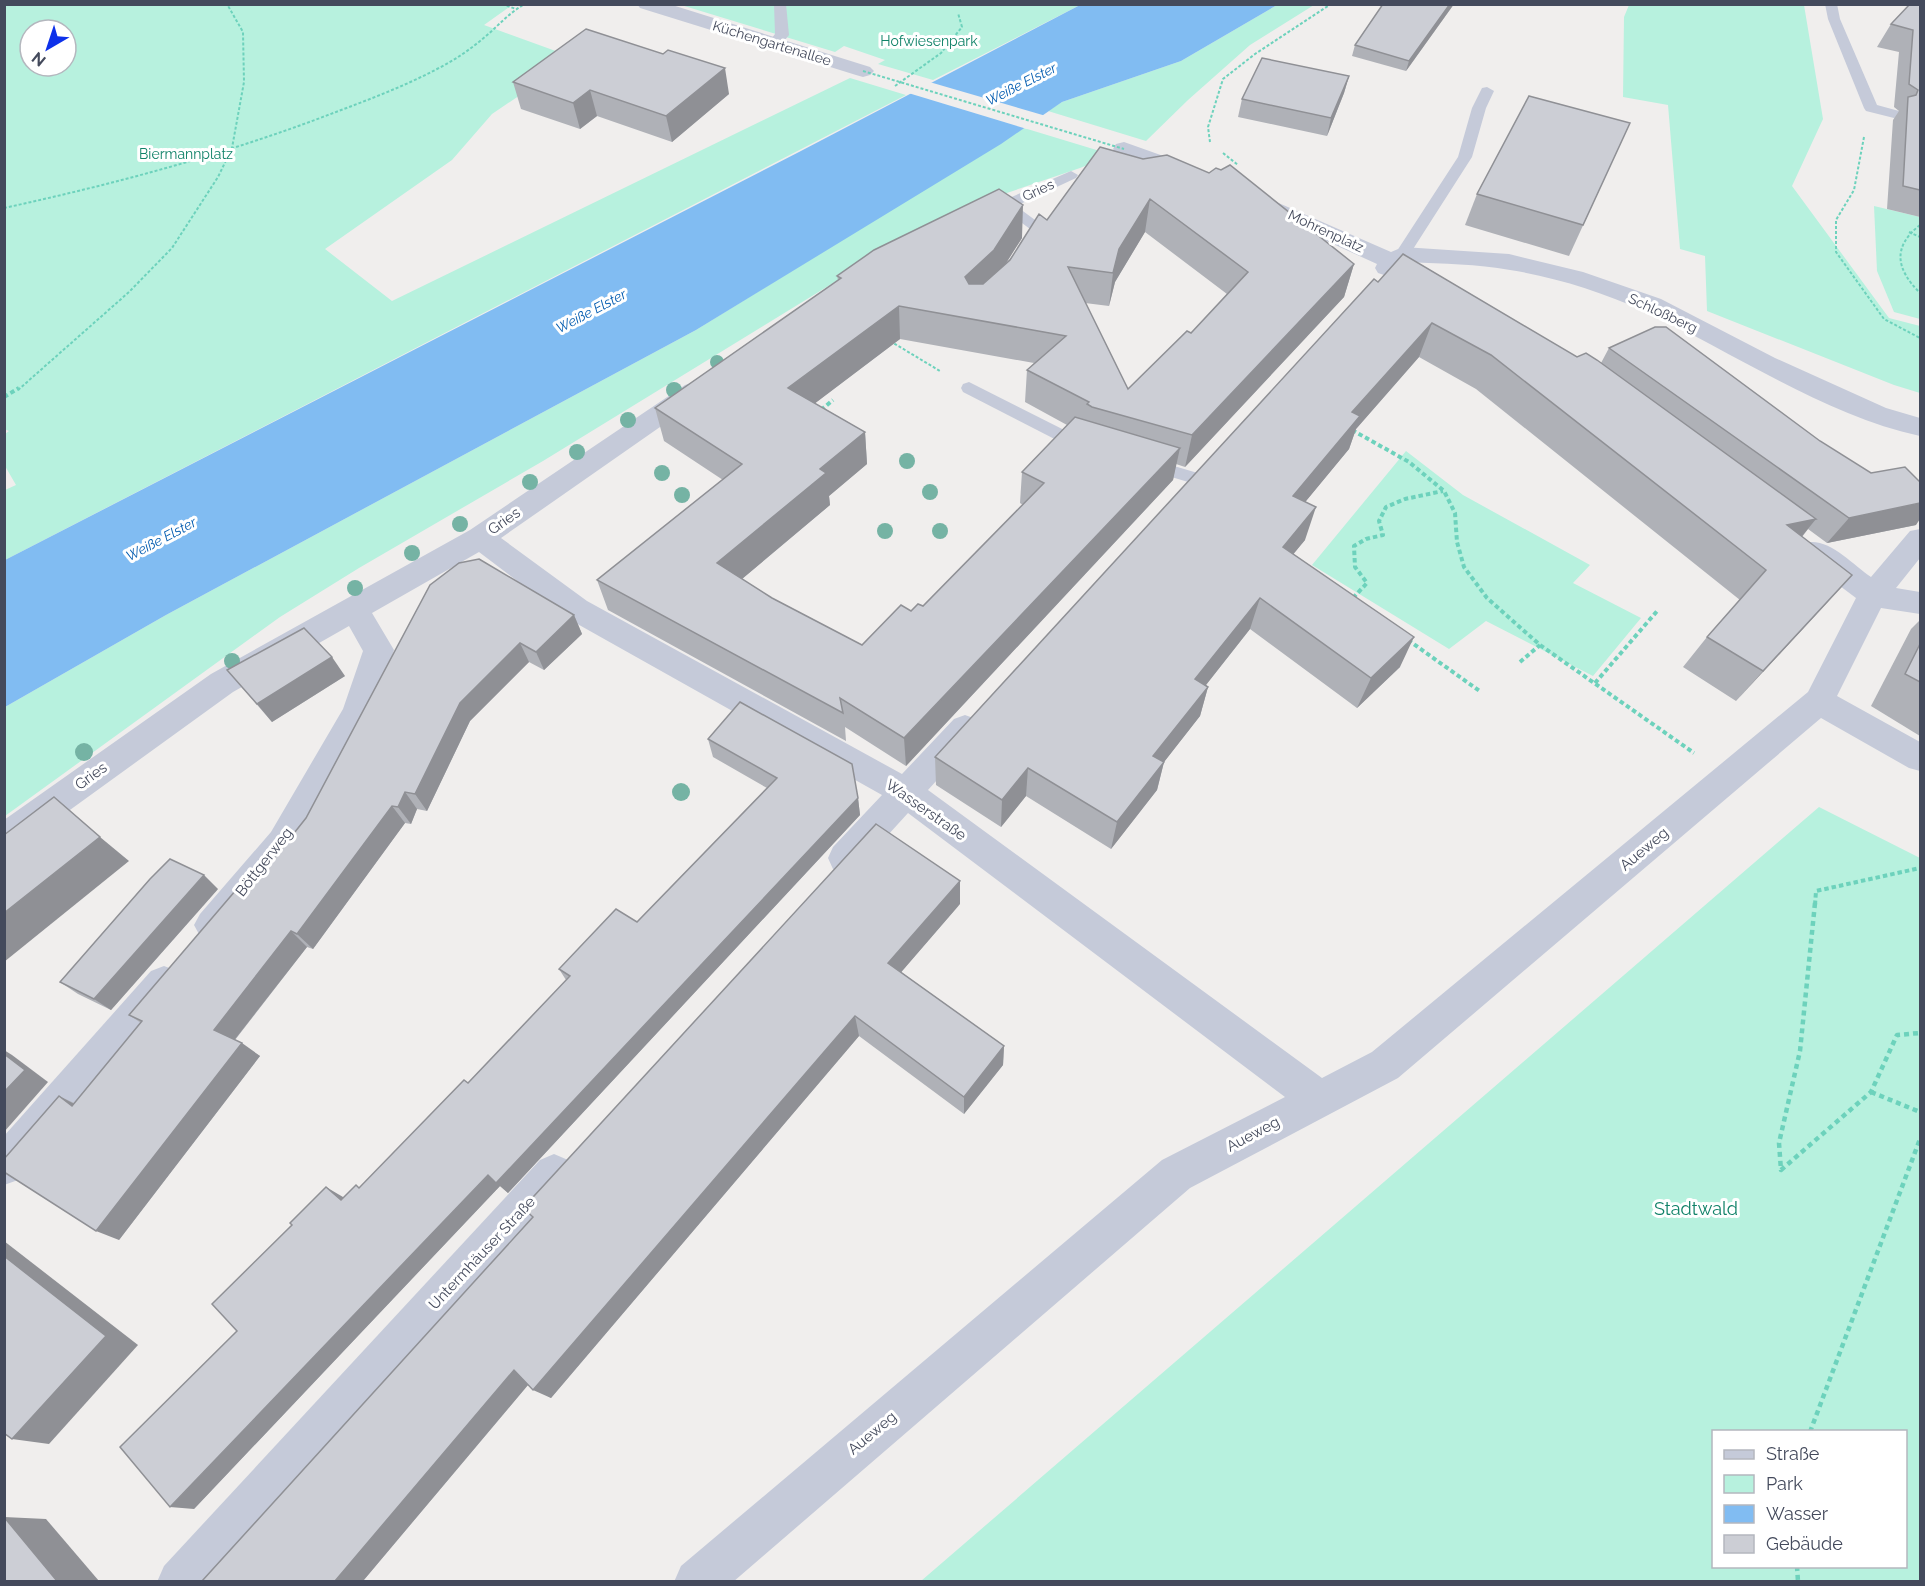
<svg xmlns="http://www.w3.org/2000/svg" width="1925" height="1586" viewBox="0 0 1925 1586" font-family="Raleway,sans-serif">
<rect width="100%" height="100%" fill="#f0eeed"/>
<g fill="#b7f1de" fill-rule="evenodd">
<path d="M5,5H512L484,25L575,58L492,114L452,160L325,249L392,301L850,78L906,95L5,560V490L16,485L5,466V434L9,431L4,429ZM30,30H66V66H30Z"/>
<path d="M681,5H1080L933,80L878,64L885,60L844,46L835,52Z"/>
<path d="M1277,5H1314L1250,45L1188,100L1146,141L1048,111L1062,102L1181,61Z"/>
<path d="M1629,5H1804L1823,119L1792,186L1889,318L1920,326V393L1894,385L1707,311L1705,256L1680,249L1668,105L1623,97L1624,17Z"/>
<path d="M1024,128L1113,155L1080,168L998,196L882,253L543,461L359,568L280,617L5,816V707L166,615L696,330Z"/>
<path d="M1874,206L1920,217V319L1894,312L1877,271Z"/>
<path d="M1406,451L1463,495L1590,565L1573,583L1641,618L1593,676L1486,621L1449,649L1312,565Z"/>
<path d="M1819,807L1920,858V1581H921ZM1714,1432H1906V1566H1714Z"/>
</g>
<path fill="#81bcf2" d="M1080,5H1277L1181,61L1062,102L1001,144L696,330L166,615L5,707V560L799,152Z"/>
<path fill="#f0eeed" d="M926,81L1046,116L1027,129L905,92Z"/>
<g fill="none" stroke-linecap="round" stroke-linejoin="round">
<g stroke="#6dd2bc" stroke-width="2" stroke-dasharray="3 2" stroke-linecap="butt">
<path d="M502,4L516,9"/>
<path d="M895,86L941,53L962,27L958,13"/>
<path d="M1864,137L1854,190L1836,220V252L1884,319L1920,338"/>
<path d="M1210,142L1208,127L1223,79L1255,54L1331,4"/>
<path d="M1223,153L1238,165"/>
<path d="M4,208C114,184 223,155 328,115C365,101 403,87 437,69C455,60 471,49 486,36C499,25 510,12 525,4"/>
<path d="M1920,225C1892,247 1896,269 1920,293"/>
<path d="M1909,232L1920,237"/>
<path d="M890,341L940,371"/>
<path d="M18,390L129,292L172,248L218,177L232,148L244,82L243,32L227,4"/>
</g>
<g stroke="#6dd2bc" stroke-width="4" stroke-dasharray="4.5 3" stroke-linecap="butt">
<path d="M4,397L19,388"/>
<path d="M821,410L833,400"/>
<path d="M1352,430L1409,462L1444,491L1455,513L1457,542L1464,567L1487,598L1540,645L1694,753"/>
<path d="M1353,598L1367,583L1355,567L1354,546L1366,539L1383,535L1379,521L1386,507L1405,499L1443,491"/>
<path d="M1408,640L1481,692"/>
<path d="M1520,662L1540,645"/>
<path d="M1595,683L1658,610"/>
<path d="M1815,905L1816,891L1920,868"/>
</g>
<g stroke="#6dd2bc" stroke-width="4.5" stroke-dasharray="5 4" stroke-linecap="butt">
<path d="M1815,903L1800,1051L1779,1143L1781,1170L1871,1092L1897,1035L1920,1033"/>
<path d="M1871,1092L1920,1112"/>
<path d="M1810,1432L1920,1139"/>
<path d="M1797,1566L1798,1582"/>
</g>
<g fill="#c5cad9" fill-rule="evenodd">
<path d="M774,4H786L789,35L780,46L775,47L768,43L775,34Z"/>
<path d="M1825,4H1837L1840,19L1877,105L1899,111L1901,114L1899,117L1894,118L1866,111L1864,108L1828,19Z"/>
<path d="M1487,87L1494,91L1486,108L1472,157L1408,257H1398L1395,254L1458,157L1472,108L1482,88Z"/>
<path d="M1071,171L1078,175L1076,178L1016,206L1046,228L1031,250H1021L1018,247L1030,229L998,205L1000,202Z"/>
<path d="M969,382L1088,442L1091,446L1088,450H1076L963,392L961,388L963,384Z"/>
<path d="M1147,458L1201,474L1204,478L1201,482L1195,484L1141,468L1138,464L1141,460Z"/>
</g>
<g fill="#c5cad9" fill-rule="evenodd">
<path d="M637,4H669L870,67L874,71L870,75L863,77L856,75L640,8Z"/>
<path d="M1124,142L1200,169L1203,174L1200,179L1192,181L1116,154L1113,149L1116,144Z"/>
<path d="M1249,190L1391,252L1403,247L1509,254L1583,272L1661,299L1775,358L1886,408L1920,418V436C1823,415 1734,352 1644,311C1602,292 1555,277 1510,270C1477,264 1443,264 1410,262L1443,282L1446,288L1443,294C1424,298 1409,283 1394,274L1387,276L1378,273L1375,268L1377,264L1241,202L1237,197L1241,192Z"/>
<path d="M694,382L703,385L707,391L703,397L501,538L587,601L902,774L954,719L965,715L976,719L981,728L976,737L928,790L1322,1078L1372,1052L1808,692L1856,598L1804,559L1800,551L1804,543C1828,536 1852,564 1871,577L1910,531L1920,529V558L1896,588L1920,592V614L1881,608L1837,696L1920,742V771L1909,768L1821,718L1398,1078L1190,1188L733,1582H674L681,1566L1162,1160L1285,1097L908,813L857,869L845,873L833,869L828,858L833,847L882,795L565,617L479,552L372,613L394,650L374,712L295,852L224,936L212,941L200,936L194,925L200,914L271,832L343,709L363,651L349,626L233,692L16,849L4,853V820L211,674L470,530L685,385Z"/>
<path d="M164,966L177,971L182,983L177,995L18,1180L4,1185V1136L151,971Z"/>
<path d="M554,1154L568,1160L574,1174L568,1188L211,1582H157L164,1566L540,1160Z"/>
</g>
<path stroke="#6dd2bc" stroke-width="2" stroke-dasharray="3 2" stroke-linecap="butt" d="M863,71L1124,149"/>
</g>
<g fill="#75b3a4">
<circle cx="717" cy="362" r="7"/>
<circle cx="674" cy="390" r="8"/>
<circle cx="628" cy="420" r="8"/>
<circle cx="577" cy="452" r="8"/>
<circle cx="907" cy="461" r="8"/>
<circle cx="662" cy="473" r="8"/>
<circle cx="530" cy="482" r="8"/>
<circle cx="930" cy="492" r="8"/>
<circle cx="682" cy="495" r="8"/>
<circle cx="460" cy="524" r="8"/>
<circle cx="885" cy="531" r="8"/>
<circle cx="940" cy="531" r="8"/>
<circle cx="412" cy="553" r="8"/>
<circle cx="355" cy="588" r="8"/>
<circle cx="232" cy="661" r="8"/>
<circle cx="84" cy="752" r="9"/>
<circle cx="681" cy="792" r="9"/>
</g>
<g fill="#afb1b7" fill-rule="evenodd">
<path d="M1454,4L1406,71L1352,56L1355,45Z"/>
<path d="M1920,4V217L1887,209L1893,120L1899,111L1894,107L1899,52L1877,47L1891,24Z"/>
<path d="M1349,76L1344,93L1327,136L1238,117L1242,99Z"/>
<path d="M513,82L729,94L672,142L597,116L580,129L521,109Z"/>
<path d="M1630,123L1569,256L1465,225L1477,194Z"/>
<path d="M1100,147L1354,264L1344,297L1185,467L1176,464L1173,480L906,766L845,727L846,741L608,610L597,580L723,480L664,441L655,408L838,280L837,276L1022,238L1005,264L1047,220ZM1145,232L1227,294L1191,333L1128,389L1085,303L1109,306L1115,282ZM900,339L1034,363L1027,370L1025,402L1067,425L1022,472L1020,503L1023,505L923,606L911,611L862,645L772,598L742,579L830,505L829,496L867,464L865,432L815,403Z"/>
<path d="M1378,282L1577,357L1601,363L1609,348L1916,525L1827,543L1808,529L1802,537L1852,575L1736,701L1683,667L1707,637L1740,600L1476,389L1419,357L1356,429L1349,449L1305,502V540L1293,554L1400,667L1357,708L1250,629L1206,685L1208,687L1200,716L1164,762L1157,790L1111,849L1026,796L1001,827L936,785L935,757Z"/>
<path d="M430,585L574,615L582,634L544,670L529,662L470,721L427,811L417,809L411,824L405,823L313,949L307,947L235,1040L260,1056L119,1240L59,1096L74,1103L141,1023L129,1015L245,895L306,818Z"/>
<path d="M1920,620V736L1871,706L1911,629Z"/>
<path d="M227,670L345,676L272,722Z"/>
<path d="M708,739L858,798L860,815L508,1193L500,1186L194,1509L237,1331L344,1197L359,1188L468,1083L566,980L559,969L637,922L767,788L713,757Z"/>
<path d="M218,889L111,1010L78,994L60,982Z"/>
<path d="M960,904L901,972L1004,1046L1003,1065L964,1114L859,1036L551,1398L528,1385L363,1581H202Z"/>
</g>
<g fill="#8f9095">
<path d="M1450,4H1454L1406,71L1409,61Z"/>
<path d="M725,68L729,94L672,142L666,116Z"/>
<path d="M1349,76L1344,93L1327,136L1331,118Z"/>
<path d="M590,90L597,116L580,129L573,103Z"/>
<path d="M1150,199L1145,232L1115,282L1109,306L1113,273L1119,249Z"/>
<path d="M1023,205L1022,238L993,284L965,310V277Z"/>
<path d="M1354,264L1344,297L1185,467L1192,435Z"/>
<path d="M899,306L900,339L793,420L788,388Z"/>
<path d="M1432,323L1419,357L1356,429L1349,449L1283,529L1293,496L1352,412Z"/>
<path d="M865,432L867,464L829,496L830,505L724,594L717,563L820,469Z"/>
<path d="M1180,448L1173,480L906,766L904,738Z"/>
<path d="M1920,503V519L1916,525L1827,543L1849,518Z"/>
<path d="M1316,507L1305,540L1273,579L1283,547Z"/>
<path d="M1816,519L1790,551L1787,525Z"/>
<path d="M1852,575L1824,606L1736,701L1763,671Z"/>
<path d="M1260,598L1250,629L1187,709L1195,679Z"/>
<path d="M574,615L582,634L544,670L536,652Z"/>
<path d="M1414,637L1400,667L1357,708L1371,678Z"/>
<path d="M520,643L529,662L470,721L427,811L415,794L460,703Z"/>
<path d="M332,657L345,676L272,722L257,704Z"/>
<path d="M1208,687L1200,716L1164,762L1157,790L1111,849L1117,822L1153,756Z"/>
<path d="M1028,768L1026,796L1001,827L1002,800Z"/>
<path d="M405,792L417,809L411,824L398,807Z"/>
<path d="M858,798L860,815L508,1193L500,1186L194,1509L170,1507L488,1175Z"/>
<path d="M392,806L405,823L313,949L297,934Z"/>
<path d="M100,837L129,861L4,962V913Z"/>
<path d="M204,875L218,889L111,1010L94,999Z"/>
<path d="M960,881V904L891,984L888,963Z"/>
<path d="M291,931L307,947L232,1043L214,1030Z"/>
<path d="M855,1016L859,1036L551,1398L533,1390Z"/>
<path d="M242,1043L260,1056L119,1240L96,1231Z"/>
<path d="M1004,1046L1003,1065L964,1114V1097Z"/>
<path d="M4,1050L12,1055L48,1082L4,1132Z"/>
<path d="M59,1096L82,1108L72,1106Z"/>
<path d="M326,1187L343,1197L357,1210L341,1200Z"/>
<path d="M4,1241L138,1345L49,1444L12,1439Z"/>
<path d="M514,1370L533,1379L363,1581H335Z"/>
<path d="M4,1517L46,1519L99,1581H57Z"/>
</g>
<g fill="#ccced5" stroke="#8f9095" stroke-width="1.5" fill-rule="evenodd">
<path d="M1383,4H1450L1409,61L1355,45Z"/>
<path d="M1910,4H1920V190L1903,186L1908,97L1916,95L1918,90L1909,84L1913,30L1891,24Z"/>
<path d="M586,29L663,54L668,50L725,68L666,116L590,90L573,103L513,82Z"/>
<path d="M1262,58L1349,76L1331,118L1242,99Z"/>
<path d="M1529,96L1630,123L1583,225L1477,194Z"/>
<path d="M1100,147L1143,159L1167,155L1209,173L1216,168L1221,170L1230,165L1354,264L1192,435L1092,407L1087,404L1089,402L1027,370L1066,336L899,306L788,388L865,432L820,469L826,473L717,563L772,598L862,645L901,605L911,611L918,604L923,606L1044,483L1022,472L1075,417L1180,448L904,738L840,698L843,713L597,580L742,464L655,408L841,278L837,276L874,250L999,189L1023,205L994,250L965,277L969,284H983L1010,260L1039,214L1047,220ZM1150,199L1248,272L1191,333L1187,331L1128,389L1068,267L1113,273L1119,249Z"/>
<path d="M1403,254L1577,357L1586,353L1597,360L1816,519L1787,525L1852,575L1763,671L1707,637L1766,570L1491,355L1432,323L1352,412L1360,416L1293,496L1316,507L1283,547L1414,637L1371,678L1260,598L1195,679L1208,687L1153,756L1164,762L1117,822L1028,768L1002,800L935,757L1374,279L1378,282Z"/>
<path d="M1655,327H1666L1820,441L1871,473L1905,467L1920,482V503L1849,518L1609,348Z"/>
<path d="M479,559L574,615L536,652L520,643L460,703L415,794L405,792L398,807L392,806L297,934L291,931L214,1030L242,1043L96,1231L4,1172V1159L59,1096L72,1106L142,1021L129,1015L236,890L245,895L306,818L430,585L459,563Z"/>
<path d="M304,628L332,657L257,704L227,670Z"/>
<path d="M1920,644V682L1905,674Z"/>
<path d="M740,702L852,764L858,798L496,1183L488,1175L170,1507L120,1447L237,1331L212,1304L292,1225L290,1223L326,1187L341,1200L356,1185L359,1188L464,1080L468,1083L570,976L559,969L616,909L637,922L777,778L708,739Z"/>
<path d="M54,797L100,837L4,913V835Z"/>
<path d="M876,824L960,881L888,963L1004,1046L964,1097L855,1016L533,1390L514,1370L335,1581H202L533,1217L523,1208Z"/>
<path d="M170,859L204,875L94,999L60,982L150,879Z"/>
<path d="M4,1054L25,1070L4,1092Z"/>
<path d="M4,1256L106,1336L12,1439L4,1433Z"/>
<path d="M4,1517L57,1581H4Z"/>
</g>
<g text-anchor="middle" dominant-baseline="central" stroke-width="6" stroke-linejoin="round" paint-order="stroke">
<g font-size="14" fill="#108268" stroke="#fff">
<text x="929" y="41">Hofwiesenpark</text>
<text x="186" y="154">Biermannplatz</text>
</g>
<g font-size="14" fill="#444a5c" stroke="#fff">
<text transform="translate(772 43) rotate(17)">Küchengartenallee</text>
<text transform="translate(1038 190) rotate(-25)">Gries</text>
<text transform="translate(1326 231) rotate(25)">Mohrenplatz</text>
<text transform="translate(1663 313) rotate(25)">Schloßberg</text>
</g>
<g font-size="14" font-style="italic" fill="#035cb0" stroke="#fff">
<text transform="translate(1021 84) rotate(-27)">Weiße Elster</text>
<text transform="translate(591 311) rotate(-28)">Weiße Elster</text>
<text transform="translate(161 539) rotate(-28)">Weiße Elster</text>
</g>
<g font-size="15" fill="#444a5c" stroke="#fff">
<text transform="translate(504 521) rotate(-35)">Gries</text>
<text transform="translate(91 776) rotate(-36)">Gries</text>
<text transform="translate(926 810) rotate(35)">Wasserstraße</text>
<text transform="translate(1644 849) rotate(-40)">Aueweg</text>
<text transform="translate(264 862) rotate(-52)">Böttgerweg</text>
<text transform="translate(1253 1134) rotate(-28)">Aueweg</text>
<text transform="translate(482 1253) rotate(-47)">Untermhäuser Straße</text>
<text transform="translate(872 1433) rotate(-40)">Aueweg</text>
</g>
<g font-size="18" fill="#108268" stroke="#fff">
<text x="1696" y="1208">Stadtwald</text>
</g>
</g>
<rect width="1925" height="1586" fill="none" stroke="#444a5c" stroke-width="12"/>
<rect x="1712" y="1430" width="195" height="138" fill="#ffffff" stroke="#b4b7be" stroke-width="1.5"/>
<rect x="1724" y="1450" width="30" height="9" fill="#c5cad9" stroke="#b4b7be" stroke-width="1.5"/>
<text x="1766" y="1460" font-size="18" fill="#444a5c">Straße</text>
<rect x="1724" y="1475" width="30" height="18" fill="#b7f1de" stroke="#b4b7be" stroke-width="1.5"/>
<text x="1766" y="1490" font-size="18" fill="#444a5c">Park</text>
<rect x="1724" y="1505" width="30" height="18" fill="#81bcf2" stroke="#b4b7be" stroke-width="1.5"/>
<text x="1766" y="1520" font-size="18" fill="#444a5c">Wasser</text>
<rect x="1724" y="1535" width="30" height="18" fill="#ccced5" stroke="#b4b7be" stroke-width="1.5"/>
<text x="1766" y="1550" font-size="18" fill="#444a5c">Gebäude</text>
<g transform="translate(48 48) rotate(219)"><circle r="28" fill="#ffffff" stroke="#b4b7be" stroke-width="1.5"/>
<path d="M0-4.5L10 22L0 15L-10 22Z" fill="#0d31ea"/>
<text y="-9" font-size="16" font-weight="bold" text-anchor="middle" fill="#444a5c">N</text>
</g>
</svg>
